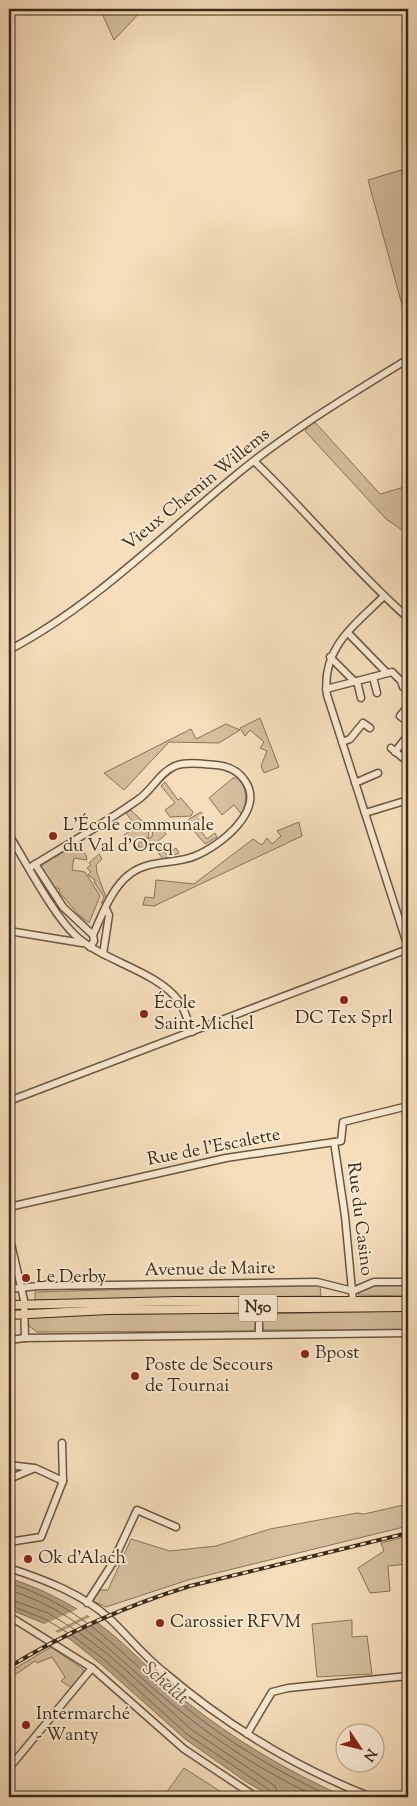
<svg xmlns="http://www.w3.org/2000/svg" width="417" height="1806" viewBox="0 0 417 1806" font-family="'Sorts Mill Goudy',serif">
<rect width="100%" height="100%" fill="#f6debc"/>
<filter id="stains"><feTurbulence type="fractalNoise" baseFrequency=".004" numOctaves="4"/><feColorMatrix values="0 0 0 0 .2 0 0 0 0 .09 0 0 0 0 .02 0 0 0 .5 -.17"/></filter>
<radialGradient id="worn" r=".72"><stop offset=".6" stop-color="#630" stop-opacity="0"/><stop offset="1" stop-color="#630" stop-opacity=".3"/></radialGradient>
<g fill="#d6bfa0" stroke="#88745c">
<path d="M100,9H143L114,40Z"/>
<path d="M408,168V327L368,180Z"/>
<path d="M313,420L380,494L408,486V534L386,519L305,431Z"/>
<path d="M260,718L279,767L264,773L261,766L267,751L260,748L264,742L250,730L245,736L240,728Z"/>
<path d="M226,724L240,730L219,743L169,742L124,790L104,773L191,729L196,739Z"/>
<path d="M233,778H238C248,790 247,801 242,815L234,805L222,815L209,798Z"/>
<path d="M165,782L178,800L181,798L193,812L191,816L170,817L165,810L175,803L161,786Z"/>
<path d="M131,810L148,827L149,837L137,841H127L123,836L136,826L126,813Z"/>
<path d="M201,812L206,819L197,826L207,839L215,833L217,837L205,844L188,824L189,819Z"/>
<path d="M299,822L302,836L154,906L143,905L145,897L154,898L156,880L194,884L253,839L262,845L267,838L272,844L281,836L277,831Z"/>
<path d="M159,825L166,834L157,842L167,855L176,848L179,853L163,859L153,846L147,850L144,847H138L139,843L152,837L153,828Z"/>
<path d="M76,843L86,855L87,860L74,858L72,870L85,872L100,896L89,923L79,915L59,892L60,889L53,887L40,866Z"/>
<path d="M99,854L102,859L96,865L97,873L107,900L102,903H101L104,897L94,882L95,880L88,875L91,872L87,868L91,865L89,863Z"/>
<path d="M315,1284L320,1286L321,1296L35,1300V1292Z"/>
<path d="M376,1285H408V1296L358,1295L360,1291Z"/>
<path d="M404,1311L407,1323L405,1330H265L262,1328L263,1314Z"/>
<path d="M255,1313L256,1327L252,1331L37,1332L29,1326L28,1319L32,1315Z"/>
<path d="M408,1504V1526L188,1580L106,1607L93,1601L100,1590H108L131,1539L170,1551L216,1546L270,1529L357,1513L364,1514Z"/>
<path d="M408,1536L407,1564L388,1566L390,1591L370,1593L358,1568L384,1551L381,1543Z"/>
<path d="M352,1620V1637L367,1636L372,1674L317,1677L312,1624Z"/>
<path d="M51,1647L83,1669V1675L72,1688L61,1681L65,1677L52,1657L37,1663L35,1661L9,1679V1672Z"/>
<path d="M184,1768L229,1797H163Z"/>
</g>
<path fill="#b6a184" stroke="#847158" d="M9,1578C46,1590 82,1609 112,1634C138,1656 161,1682 188,1703C236,1741 289,1772 345,1797H272L245,1781L185,1739L102,1665L71,1640L43,1623L9,1609Z"/>
<g fill="#f6debc">
<path d="M80,1608L89,1614L53,1632L42,1625Z"/>
<path d="M92,1616L99,1621L63,1638L56,1634Z"/>
</g>
<g fill="none" stroke-linecap="round" stroke-linejoin="round">
<g stroke="#78664e" stroke-width="1">
<path d="M9,1583C87,1607 123,1658 184,1706C229,1743 280,1773 332,1797"/>
<path d="M9,1590C80,1612 113,1655 167,1700C212,1738 264,1773 318,1797"/>
<path d="M9,1599L48,1613L77,1631L110,1656L192,1730L275,1786L279,1797"/>
<path d="M9,1605L45,1619L73,1636L106,1661L188,1735L271,1791L273,1797"/>
</g>
<defs>
<g id="minor">
<path d="M254,461C307,512 353,569 408,618"/>
<path d="M384,596C354,626 321,648 327,695L408,947"/>
<path d="M348,633L387,673"/>
<path d="M9,650C93,606 163,535 236,475C289,431 350,395 408,359"/>
<path d="M330,657L355,682"/>
<path d="M373,677L377,693"/>
<path d="M357,681L361,698"/>
<path d="M326,689L392,672L401,681L403,687"/>
<path d="M408,712L405,710L400,716L408,722"/>
<path d="M342,742L350,739L363,723L370,728"/>
<path d="M391,748L408,762"/>
<path d="M395,752L408,735"/>
<path d="M355,783L378,773"/>
<path d="M365,813L408,800"/>
<path d="M9,835C26,862 53,915 76,936C103,961 156,971 178,1000C185,1010 188,1021 192,1032"/>
<path d="M35,864L63,907L93,935"/>
<path d="M29,868C66,845 104,824 139,799C152,790 160,772 175,766C186,761 204,764 216,765C228,766 238,770 245,781C266,810 220,846 195,856C174,865 149,859 130,874C112,887 102,915 93,935L94,941L90,947"/>
<path d="M9,931L82,943"/>
<path d="M103,954L109,915L106,909"/>
<path d="M9,1101L408,949"/>
<path d="M334,1142L345,1216L353,1301"/>
<path d="M9,1207L226,1158L341,1141L343,1122L408,1106"/>
<path d="M9,1235L24,1300L25,1338"/>
<path d="M9,1289L39,1286L317,1282L353,1291L374,1282H408"/>
<path d="M259,1334V1308"/>
<path d="M9,1340L25,1338L408,1333"/>
<path d="M9,1465L34,1468"/>
<path d="M9,1479L35,1468L63,1481"/>
<path d="M9,1542L41,1537L63,1481L62,1443"/>
<path d="M9,1568C43,1579 83,1594 110,1619C128,1636 144,1656 164,1672C225,1724 297,1768 371,1797"/>
<path d="M87,1603L112,1564L137,1510L176,1527"/>
<path d="M9,1616L92,1668L184,1749L256,1797"/>
<path d="M247,1734L272,1692L288,1688L408,1676"/>
<path d="M9,1768L92,1668"/>
</g>
<g id="major">
<path d="M9,1305L178,1301H408"/>
<path d="M9,1315L108,1310L408,1307"/>
</g>
</defs>
<use href="#minor" stroke="#695740" stroke-width="9"/>
<use href="#major" stroke="#3a2a17" stroke-width="10"/>
<use href="#minor" stroke="#f9ead3" stroke-width="6"/>
<use href="#major" stroke="#f6debc" stroke-width="8"/>
<defs>
<path id="rail" d="M9,1667C67,1632 125,1606 190,1586L408,1533"/>
</defs>
<use href="#rail" stroke="#3a2a17" stroke-width="4"/>
<use href="#rail" stroke="#f9ead3" stroke-width="2" stroke-dasharray="5.5" stroke-linecap="butt"/>
</g>
<g fill="#8f2418" stroke="#f9ead3" stroke-width="2">
<circle cx="53" cy="836" r="5"/>
<circle cx="344" cy="1000" r="5"/>
<circle cx="144" cy="1014" r="5"/>
<circle cx="26" cy="1278" r="5"/>
<circle cx="305" cy="1354" r="5"/>
<circle cx="135" cy="1376" r="5"/>
<circle cx="28" cy="1559" r="5"/>
<circle cx="160" cy="1623" r="5"/>
<circle cx="26" cy="1725" r="5"/>
</g>
<g text-anchor="middle" dominant-baseline="central" stroke-width="4" stroke-linejoin="round" paint-order="stroke">
<rect fill="#f9ead3" stroke="#73644f" stroke-width="1" x="239" y="1294.5" width="38" height="27" rx="4"/>
<g font-size="16" font-weight="bold" fill="#3a2a17">
<text x="258" y="1308">N50</text>
</g>
<g font-size="18" fill="#3a2a17" stroke="#f9ead3">
<text transform="translate(197 490) rotate(-39)">Vieux Chemin Willems</text>
<text transform="translate(214 1148) rotate(-11)">Rue de l'Escalette</text>
<text transform="translate(359 1219) rotate(83)">Rue du Casino</text>
<text transform="translate(210 1270) rotate(-1)">Avenue de Maire</text>
</g>
<g font-size="18" fill="#3a2a17" stroke="#f9ead3" text-anchor="start">
<text x="63" y="826">L'École communale<tspan x="63" dy="21">du Val d’Orcq</tspan></text>
<text x="154" y="1004">École<tspan x="154" dy="21">Saint-Michel</tspan></text>
<text x="344" y="1019" text-anchor="middle">DC Tex Sprl</text>
<text x="36" y="1278">Le Derby</text>
<text x="315" y="1354">Bpost</text>
<text x="145" y="1366">Poste de Secours<tspan x="145" dy="21">de Tournai</tspan></text>
<text x="38" y="1559">Ok d'Alach</text>
<text x="170" y="1623">Carossier RFVM</text>
<text x="36" y="1715">Intermarché<tspan x="36" dy="21">- Wanty</tspan></text>
</g>
<g font-size="19" font-style="italic" fill="#5f4e38" stroke="#f9ead3">
<text transform="translate(165 1684) rotate(41)">Scheldt</text>
</g>
</g>
<rect width="417" height="1806" fill="none" stroke="#f6debc" stroke-width="30"/>
<rect x="10" y="10" width="397" height="1786" fill="none" stroke="#3a2a17" stroke-width="2.5"/>
<rect x="15" y="15" width="387" height="1776" fill="none" stroke="#3a2a17"/>
<g transform="translate(360 1748) rotate(125)"><circle r="24" fill="#f9ead3" stroke="#ad9d88"/>
<path d="M0-4L9 19L0 12L-9 19Z" fill="#8f2418"/>
<text y="-8" font-size="14" font-weight="bold" text-anchor="middle" fill="#3a2a17">N</text>
</g>
<rect width="100%" height="100%" filter="url(#stains)"/>
<rect width="100%" height="100%" fill="url(#worn)"/>
</svg>
